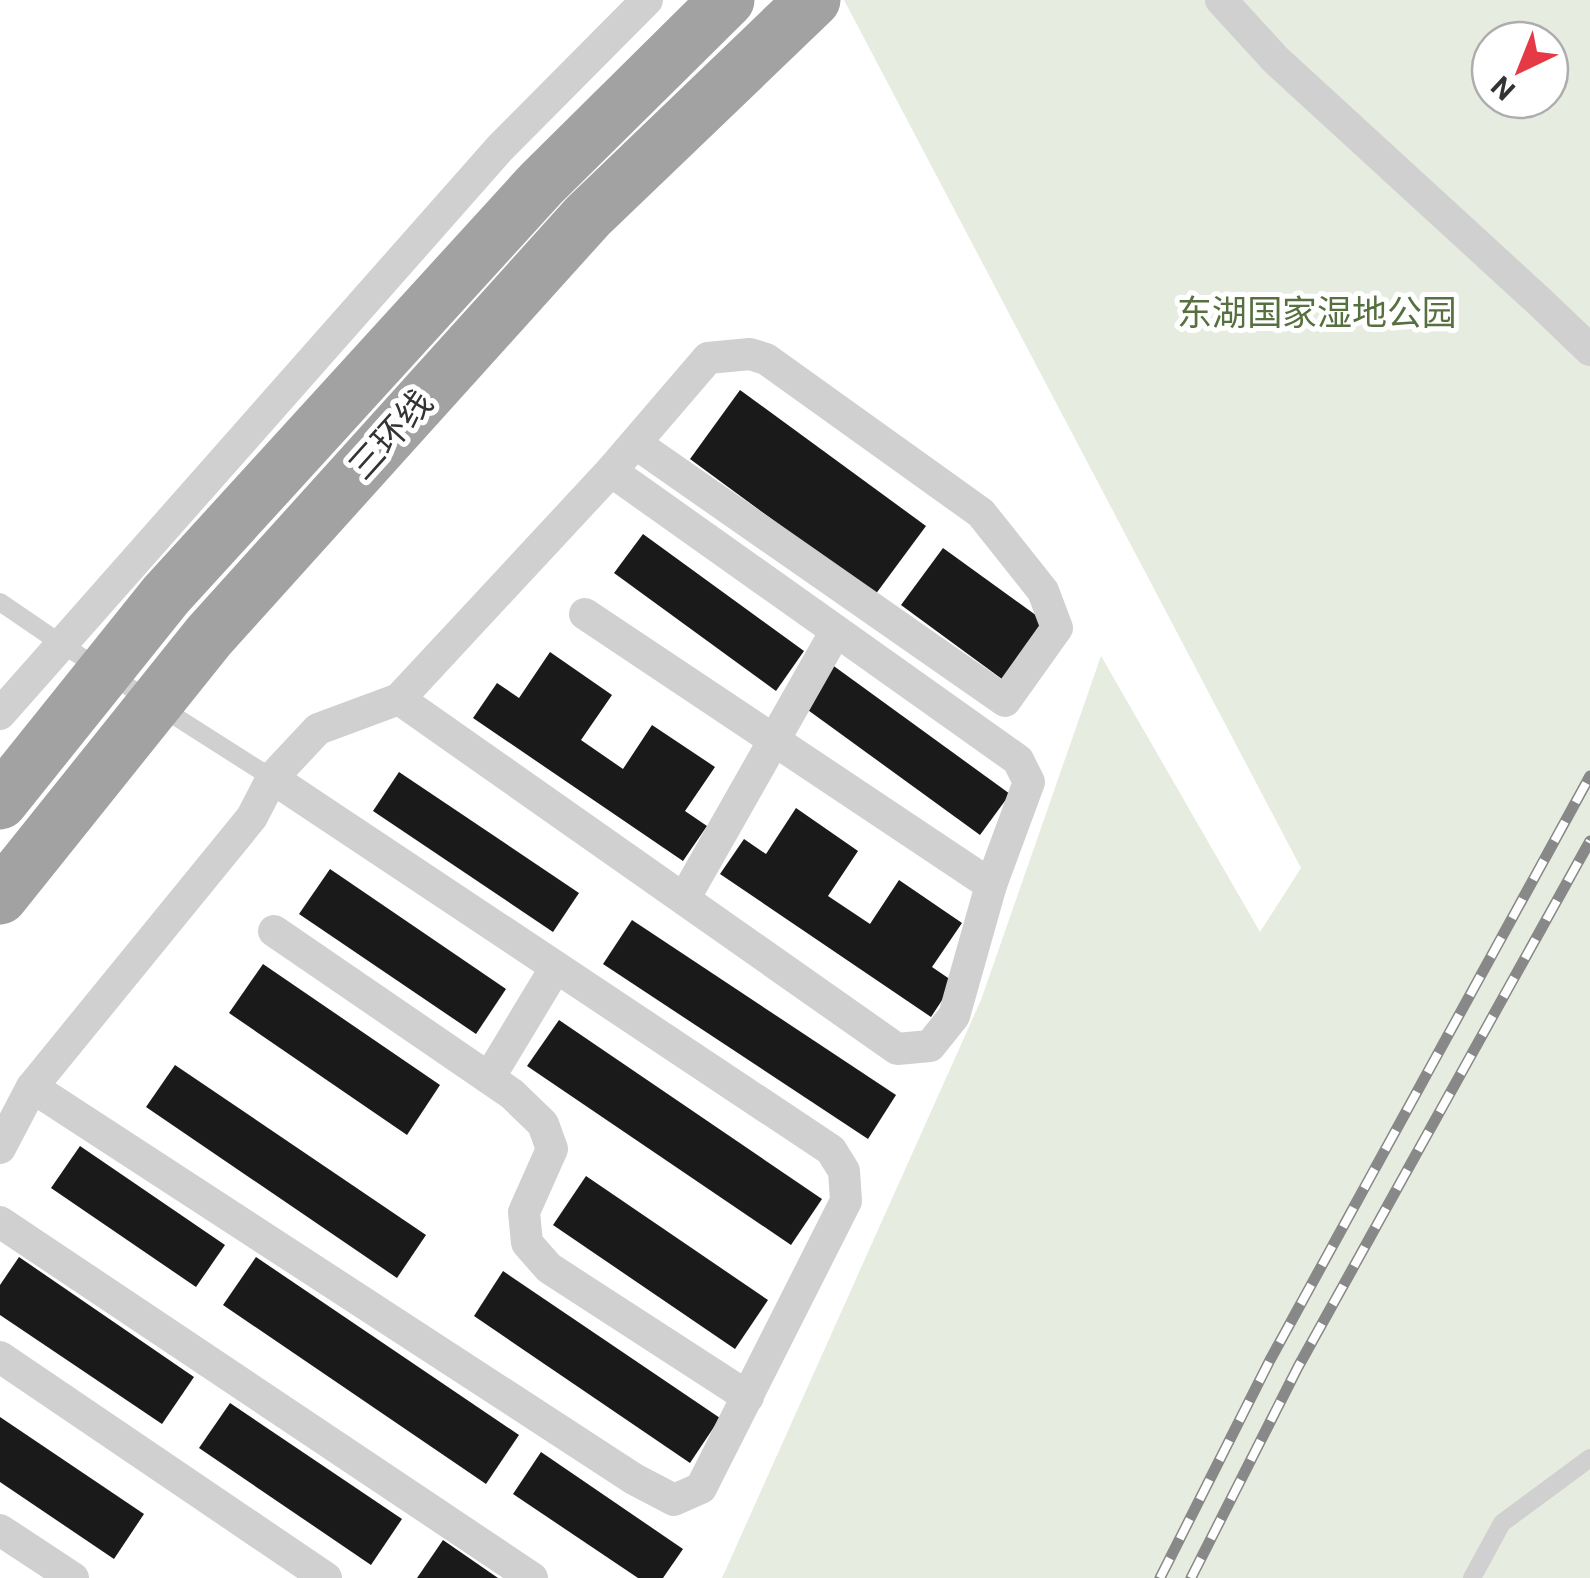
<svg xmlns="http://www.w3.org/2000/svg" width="1590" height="1578" viewBox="0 0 1590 1578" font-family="Roboto,'Noto Sans SC',sans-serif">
<rect width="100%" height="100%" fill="#fff"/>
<path fill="#e6ecdf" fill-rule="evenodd" d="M844,0H1590V1578H722L981,1000L1101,656L1260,932L1301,868ZM1490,40H1550V100H1490Z"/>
<g fill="#1a1a1a">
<path d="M740,390L926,526L875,595L690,459Z"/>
<path d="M643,534L804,651L776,691L614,573Z"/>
<path d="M943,548L1048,624L1006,682L901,605Z"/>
<path d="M550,652L612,695L581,740L623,769L652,725L715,767L685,811L707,826L683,861L473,718L497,683L519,698Z"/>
<path d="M831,664L1010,794L980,835L801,705Z"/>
<path d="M399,772L579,893L553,932L373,811Z"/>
<path d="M796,808L858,851L828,896L870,924L899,880L962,923L932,967L954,982L931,1017L720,874L744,839L766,854Z"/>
<path d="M330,869L506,989L476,1034L299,914Z"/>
<path d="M632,920L896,1095L868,1139L603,964Z"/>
<path d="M263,964L440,1085L407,1135L229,1013Z"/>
<path d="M559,1020L822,1199L791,1245L527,1066Z"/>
<path d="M175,1065L426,1235L397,1278L146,1107Z"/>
<path d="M80,1146L225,1245L196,1287L51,1188Z"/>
<path d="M586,1176L768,1300L735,1349L553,1225Z"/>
<path d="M19,1257L194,1377L162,1424L0,1315V1285Z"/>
<path d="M256,1257L519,1435L486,1484L223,1305Z"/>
<path d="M503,1271L720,1418L690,1463L474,1316Z"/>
<path d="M230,1403L402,1519L371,1565L199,1448Z"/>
<path d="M0,1417L144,1514L114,1559L0,1482Z"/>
<path d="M541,1452L683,1549L663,1578H638L513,1494Z"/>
<path d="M443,1540L498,1578H417Z"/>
</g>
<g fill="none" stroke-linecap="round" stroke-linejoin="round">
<g stroke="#d0d0d0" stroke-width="18">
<path d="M0,602L63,645L272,778"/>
<path d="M1472,1578L1502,1523L1590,1458"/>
</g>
<g stroke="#d0d0d0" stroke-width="32">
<path d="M1221,0L1275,59L1541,303L1590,350"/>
<path d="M585,614L991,885L1029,782L1018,760L611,471"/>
<path d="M399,699L897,1049L930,1046L954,1016L991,885"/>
<path d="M0,714L500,148L647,0"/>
<path d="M684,899L836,631"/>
<path d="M274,931L512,1094L543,1124L552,1149L524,1212L527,1243L549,1268L748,1397"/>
<path d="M489,1078L556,967"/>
<path d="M32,1087L634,1479L674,1500L701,1488L846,1201L844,1171L831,1150L272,778"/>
<path d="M0,1148L32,1087L252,817L272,778L318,729L399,699L611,471L708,358L750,354L766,359L981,513L1043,591L1057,628L1005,701L635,443"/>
<path d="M0,1222L532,1578"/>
<path d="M0,1357L326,1578"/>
<path d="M0,1530L73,1578"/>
</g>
<defs>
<g id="rail">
<path d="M1160,1578L1270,1360L1590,776"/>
<path d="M1191,1578L1298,1367L1590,841"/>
</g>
</defs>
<use href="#rail" stroke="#888" stroke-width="11"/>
<use href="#rail" stroke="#fff" stroke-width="8" stroke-dasharray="22" stroke-linecap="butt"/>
<g stroke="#a2a2a2" stroke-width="55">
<path d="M0,802L166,595L541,184L727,0"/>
<path d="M0,897L209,636L588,216L813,0"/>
</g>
</g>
<g text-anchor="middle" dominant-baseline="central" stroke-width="10" stroke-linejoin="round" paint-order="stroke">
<g font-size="35" fill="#56703f" stroke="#fff">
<text x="1317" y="313">东湖国家湿地公园</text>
</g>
<g font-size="35" fill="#333" stroke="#fff">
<text transform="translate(391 435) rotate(-48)">三环线</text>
</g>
</g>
<g transform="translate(1520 70) rotate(223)"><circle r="48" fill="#ffffff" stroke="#adadad" stroke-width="2.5"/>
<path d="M0-8L18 38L0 25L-18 38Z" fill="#e63946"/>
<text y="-15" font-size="28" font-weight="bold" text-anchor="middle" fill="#333333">N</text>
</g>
</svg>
